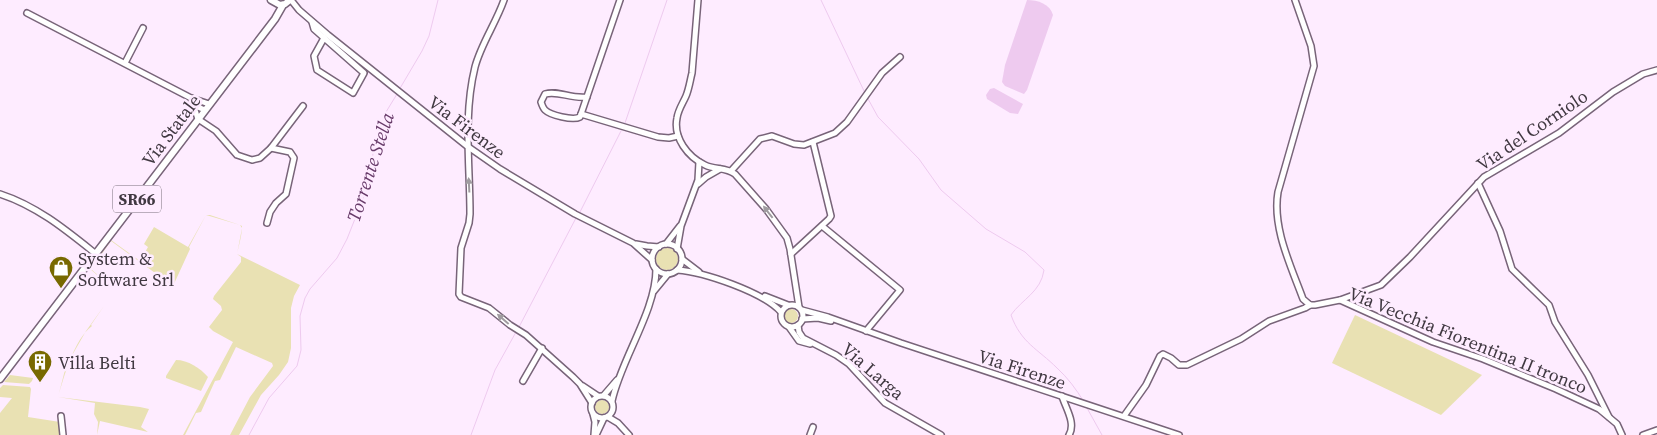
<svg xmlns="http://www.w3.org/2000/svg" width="1657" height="435" viewBox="0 0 1657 435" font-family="'Source Serif 4',serif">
<rect width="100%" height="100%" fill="#feecff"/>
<g fill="#e9e1b3">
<path d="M206,215L189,247L190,249L173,286L111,241L91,269L109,285L97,300L104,306L91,325L92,326C74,339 64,377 58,397L140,407L149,409L141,427L148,432L100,421L97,435L98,422L94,414L95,403L58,397L66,366L86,331L104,306L97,300L109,285L90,269L111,240L140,261L148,247L144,244L154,227L188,247L206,215H210L240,225L242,226C242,235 239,245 237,254L300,285L294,296L291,308V348L288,362L279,375L261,395L239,435H230L250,397L273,366L272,363L236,347L220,380L215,381L201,412L196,413L185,435H183L233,342L213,331L209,327L222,310L221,306L213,299L214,296L241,262V257L237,254L242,228L240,225Z"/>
<circle cx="667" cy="259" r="11"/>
<circle cx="791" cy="316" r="7"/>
<path d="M1355,315L1482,375L1441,415L1332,363Z"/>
<path d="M176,360C188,360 200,368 208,377L201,391L166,378V376Z"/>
<path d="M10,375L33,378L32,381L29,384L4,382Z"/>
<path d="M3,385L30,387L31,389L28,417L60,422L62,435H0V413L12,398L0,397V388Z"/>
<circle cx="602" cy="407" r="7"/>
</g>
<g fill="#eecaef">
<path d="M1027,0C1038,0 1050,4 1053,15L1027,90L1024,94L1005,86L1002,82L1005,65Z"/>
<path d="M994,88L1023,104L1018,114L1010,113L987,99L986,95L990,89Z"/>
</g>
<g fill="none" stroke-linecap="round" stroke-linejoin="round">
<g stroke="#eecaef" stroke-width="1">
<path d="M821,0L865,93"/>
<path d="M399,90L422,51L429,36L438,0"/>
<path d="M867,97L878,117L919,159L941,190L986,229L1025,252L1044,270C1041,292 1022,299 1011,315C1021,343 1038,349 1057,368C1068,378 1076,389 1084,402"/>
<path d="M625,123L667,0"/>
<path d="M580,212L621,131"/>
<path d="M519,327L576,218"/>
<path d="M1087,408L1102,435"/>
<path d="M249,435L269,398L297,366L301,350L300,316L305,298L310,289L337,258L347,239L368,186L374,147L386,112L397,94"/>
<path d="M471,435L495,370L516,332"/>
</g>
<defs>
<g id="minor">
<path d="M291,0L299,10L328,35L467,146L500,169L575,214L633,243L652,260"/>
<path d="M504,0C496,23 481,44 475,67C463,116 470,165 470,214L469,223L461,248L459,294L461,297L489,308L510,325L526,335L573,377L580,384L592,403"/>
<path d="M698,0L692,73C690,81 689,89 686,96C683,103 678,110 677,118C673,138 688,157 705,165C715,170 726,167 735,174L766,209L787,238L790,249L799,307"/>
<path d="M1295,0L1311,46L1314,66L1278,192C1272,228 1291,266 1303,299L1310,305H1315L1340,300L1433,342L1483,359L1556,389L1599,409L1617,424L1622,435"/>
<path d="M27,13L191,98L209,104"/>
<path d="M312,22L314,29L364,73L353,93L317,70L314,56L324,38"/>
<path d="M125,63L143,28"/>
<path d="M587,97C570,99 558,90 545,94L541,102C542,105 543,108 545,110C550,115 573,121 580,117L620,0"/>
<path d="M191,98L198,119L216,131L237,155L252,160L260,158L271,148L303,106"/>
<path d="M193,105L205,110"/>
<path d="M581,114L658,137L669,138L678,136"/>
<path d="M731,171L760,139L772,136L794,144L804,145L835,133L847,122L882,73L900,57"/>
<path d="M1478,183L1500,231L1512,269L1549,305L1555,322L1588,375L1609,417"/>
<path d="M698,184L706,177L720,169"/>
<path d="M0,194C37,206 66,230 96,254"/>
<path d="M267,223L270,212L276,203L286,194L294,158L290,152L271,148"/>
<path d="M822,226L900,290L866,331"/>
<path d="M636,244L647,246L659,247"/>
<path d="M666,244L680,226"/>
<circle cx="667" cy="259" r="15"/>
<path d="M677,249L681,226L698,180L699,162"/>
<path d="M791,254L829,219L831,216L813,142"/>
<path d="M682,259L699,272"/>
<path d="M677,270C704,272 763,292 781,312"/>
<path d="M654,291L668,274"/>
<path d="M765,296L788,305"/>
<path d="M1340,300L1381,285L1410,257L1484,177L1559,133L1613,92L1643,74L1657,70"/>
<circle cx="792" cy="316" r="11"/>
<path d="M802,310L828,317L901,343L1179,435"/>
<path d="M802,319L818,318L831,321"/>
<path d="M798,325L799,332L803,338L836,355L849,364L885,403L941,435"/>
<path d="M789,327L799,341L810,344"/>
<path d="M523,381L542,348"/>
<path d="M583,386L598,396"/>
<path d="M604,395L617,380"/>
<circle cx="602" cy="407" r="11"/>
<path d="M1062,396C1066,409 1076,423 1069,435"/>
<path d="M612,401C621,359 656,311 656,269"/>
<path d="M593,414L595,422L594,435"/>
<path d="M61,416L63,435"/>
<path d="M1124,416L1146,385L1160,356L1163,354L1171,358L1179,365H1187L1241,339L1269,321L1305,308L1310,305"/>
<path d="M608,417L618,423L629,435"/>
<path d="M596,435L604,418"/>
<path d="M810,435L813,427"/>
<path d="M1643,435L1657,430"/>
</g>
<g id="major">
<path d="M271,0L280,5L285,4L290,0"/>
<path d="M0,379L275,19L283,5"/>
</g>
</defs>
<use href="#minor" stroke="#786479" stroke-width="8"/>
<use href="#major" stroke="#786479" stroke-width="9"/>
<use href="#minor" stroke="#fff" stroke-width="5"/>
<use href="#major" stroke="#fff" stroke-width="6"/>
</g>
<defs><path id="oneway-solid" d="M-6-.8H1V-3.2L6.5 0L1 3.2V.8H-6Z" transform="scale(1.25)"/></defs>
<g fill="#a09ca0">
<use href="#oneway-solid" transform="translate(469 185) rotate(-93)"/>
<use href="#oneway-solid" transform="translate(768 212) rotate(-128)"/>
<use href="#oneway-solid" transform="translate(503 319) rotate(-139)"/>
</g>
<defs>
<symbol id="shop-pin" viewBox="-11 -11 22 30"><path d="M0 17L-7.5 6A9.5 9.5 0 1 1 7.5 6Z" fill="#786900" stroke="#feecff"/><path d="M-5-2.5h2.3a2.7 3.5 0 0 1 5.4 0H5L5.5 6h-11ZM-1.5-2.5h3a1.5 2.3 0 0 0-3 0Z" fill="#fff"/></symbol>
<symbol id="building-pin" viewBox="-11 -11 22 30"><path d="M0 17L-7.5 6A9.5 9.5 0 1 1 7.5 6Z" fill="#786900" stroke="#feecff"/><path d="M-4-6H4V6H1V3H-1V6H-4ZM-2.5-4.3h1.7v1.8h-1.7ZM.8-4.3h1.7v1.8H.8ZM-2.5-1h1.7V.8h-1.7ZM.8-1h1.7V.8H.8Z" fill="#fff"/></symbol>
</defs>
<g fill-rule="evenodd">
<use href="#shop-pin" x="47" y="254" width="28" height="38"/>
<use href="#building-pin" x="26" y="348" width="28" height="38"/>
</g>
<g text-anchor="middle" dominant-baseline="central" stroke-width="5" stroke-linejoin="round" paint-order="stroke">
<rect fill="#feecff" stroke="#796e7a" stroke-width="1" x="113" y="185.5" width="48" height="27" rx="4"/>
<g font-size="16" font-weight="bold" fill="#403841">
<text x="137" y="199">SR66</text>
</g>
<g font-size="18" fill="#403841" stroke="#feecff">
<text transform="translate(467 127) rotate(37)">Via Firenze</text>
<text transform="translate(171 130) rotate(-53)">Via Statale</text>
<text transform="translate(1532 130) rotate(-34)">Via del Corniolo</text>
<text transform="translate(1468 340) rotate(22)">Via Vecchia Fiorentina II tronco</text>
<text transform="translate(1022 369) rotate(18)">Via Firenze</text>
<text transform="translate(873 371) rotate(41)">Via Larga</text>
</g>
<g font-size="18" fill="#403841" stroke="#feecff" text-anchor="start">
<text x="78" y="258">System &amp;<tspan x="78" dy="21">Software Srl</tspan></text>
<text x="58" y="362">Villa Belti</text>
</g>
<g font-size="19" font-style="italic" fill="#683b6a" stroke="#feecff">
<text transform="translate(370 167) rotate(-72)">Torrente Stella</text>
</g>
</g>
</svg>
